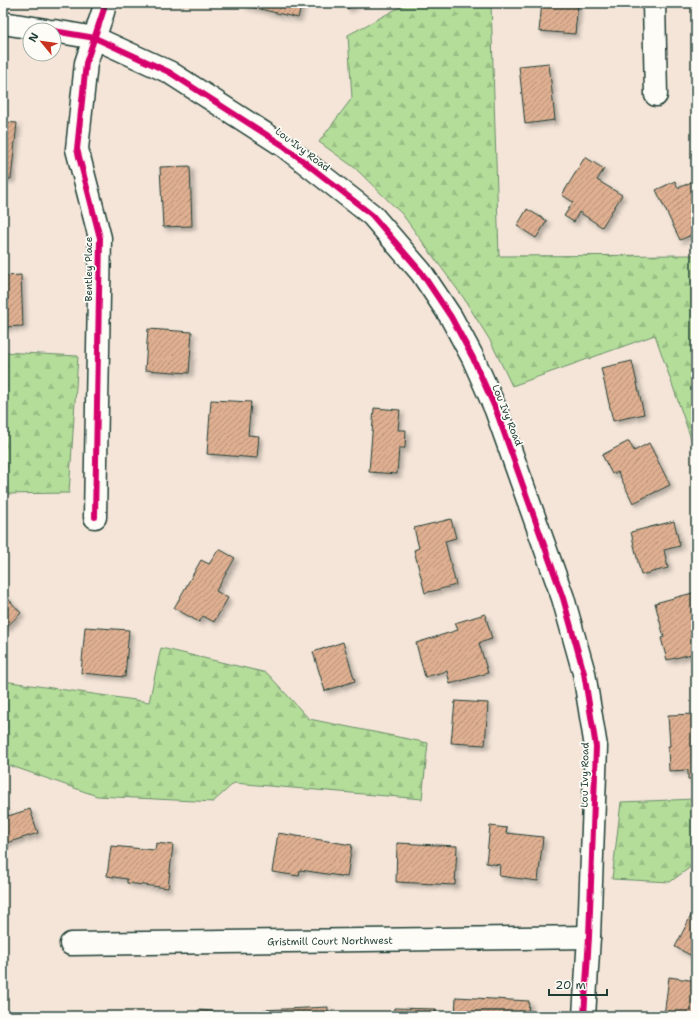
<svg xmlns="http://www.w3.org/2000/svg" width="699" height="1019" viewBox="0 0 699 1019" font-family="'Shantell Sans',sans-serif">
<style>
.forest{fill:url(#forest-firs);stroke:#6a8d67}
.building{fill:url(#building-hatch);stroke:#1f3d34;filter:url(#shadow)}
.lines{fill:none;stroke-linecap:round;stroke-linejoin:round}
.street-casing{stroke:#1f3d34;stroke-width:25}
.secondary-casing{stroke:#1f3d34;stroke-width:25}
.street{stroke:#fdfcf7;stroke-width:22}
.secondary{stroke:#fdfcf7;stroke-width:22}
.cycleway-casing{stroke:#fdfcf7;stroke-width:8}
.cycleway{stroke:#d6006c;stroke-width:6}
.labels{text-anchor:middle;stroke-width:3.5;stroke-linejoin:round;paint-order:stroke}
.street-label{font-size:10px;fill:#1f3d34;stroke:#fdfcf7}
</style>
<defs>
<pattern id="forest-firs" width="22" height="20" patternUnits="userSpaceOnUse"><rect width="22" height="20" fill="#b4dd9a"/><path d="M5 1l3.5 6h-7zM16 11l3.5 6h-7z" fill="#9abf85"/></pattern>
<pattern id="building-hatch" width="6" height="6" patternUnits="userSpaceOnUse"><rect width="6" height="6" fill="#dfaf91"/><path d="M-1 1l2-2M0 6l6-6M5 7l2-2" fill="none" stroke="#b49077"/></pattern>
<filter id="shadow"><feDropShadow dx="3.5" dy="3.5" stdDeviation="2" flood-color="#0004"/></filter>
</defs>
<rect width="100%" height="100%" fill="#f4e5d8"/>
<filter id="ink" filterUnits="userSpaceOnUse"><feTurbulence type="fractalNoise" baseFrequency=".025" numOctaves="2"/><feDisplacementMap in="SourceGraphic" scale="8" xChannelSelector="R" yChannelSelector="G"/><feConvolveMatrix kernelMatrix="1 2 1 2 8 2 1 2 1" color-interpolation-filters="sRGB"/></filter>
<g filter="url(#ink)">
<path class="forest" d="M404,3h87l8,253 197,-1v198l-41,-118 -143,51 -21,-44 -28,-45 -61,-83 -47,-46 -36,-26 33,-44 -4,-63 54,-29z
M3,352l75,4 -9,137 -66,1z
M161,648l106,25 42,46 119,24 -6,56 -188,-16 -21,19 -116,-6 -94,-33v-82l146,21z
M696,799v64l-26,19 -58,-3 9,-77z"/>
<path class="building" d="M244,3h58l-4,15 -55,-13z
M344,3h13l-9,6z
M542,3h36l-3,31 -36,-3z
M549,63l6,57 -30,4 -6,-58z
M3,122l14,1 -6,56 -8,-1z
M585,157l19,12 -7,11 25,15 -20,32 -23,-15 -5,10 -10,-6 9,-14 -11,-7z
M190,166l2,60 -29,1 -3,-60z
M696,180v53l-16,7 -24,-50 19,-9 3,7z
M527,209l20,12 -11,17 -19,-12z
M21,275l2,51 -20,1v-51z
M148,329l44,3 -3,41 -44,-3z
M632,361l12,53 -31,7 -12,-53z
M211,400l40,2 -3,33 11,1 -2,22 -50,-4z
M374,408l26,2 -2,20h8l-1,18h-6l-2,26 -28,-2z
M629,441l5,10 15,-8 21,42 -37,18 -15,-31 -6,2 -10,-19z
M451,519l5,19 -11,3 11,44 -31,8 -11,-43 5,-2 -5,-20z
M674,521l6,25 -16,4 4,18 -27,7 -10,-43z
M219,549l16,9 -19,33 12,7 -14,24 -11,-6 -4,6 -25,-14 27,-48 8,4z
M696,592v61l-29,7 -6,-22 3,-1 -9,-34z
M3,593l18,20 -18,17z
M485,614l7,25 -13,4 9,30 -38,11 -3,-13 -22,6 -9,-34 42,-13 -3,-7z
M85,627l44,3 -4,47 -44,-4z
M343,642l12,39 -30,10 -12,-39z
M455,701l33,2 -3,42 -34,-2z
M696,714v65h-8v-9l-19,1 -1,-25h2l-2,-31z
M5,808l3,8 22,-7 8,24 -35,11v-35z
M490,826l17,2 -1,5 37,4 -5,44 -39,-5 1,-11 -14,-2z
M278,833l74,12 -5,32 -47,-7 -1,6 -27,-4z
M156,843l17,2 -5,43 -41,-5v-4l-20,-3 4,-30 44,4z
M397,843l60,3 -2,39 -59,-3z
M694,910l2,1v47l-21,-11z
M669,977l27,4v35h-32z
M456,997l73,4 -1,15h-73z
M328,1007v9h-65v-6z
M394,1008l42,1v7h-43z
M198,1010l24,2 -1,4h-23z
M156,1012l27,2v2h-27z"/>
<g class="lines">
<g class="street-casing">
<g id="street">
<path d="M654,3l2,92"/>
<path d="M95,517l5,-279 -23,-89 9,-86 17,-51 2,-9"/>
<path id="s1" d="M71,944l518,-7"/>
</g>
</g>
<g class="secondary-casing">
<path id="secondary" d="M3,23l43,7
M54,31l41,7 74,34 115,74 88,69 49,57 30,45 22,41 23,52 67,188 21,75 12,74 -7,190 -5,79"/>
</g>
<use href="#street" class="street"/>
<use href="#secondary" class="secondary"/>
<g class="cycleway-casing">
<path id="cycleway" d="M54,31l41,7 74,34 115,74 88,69 49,57 30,45 22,41 23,52 67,188 21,75 12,74 -7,190 -5,79
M95,517l5,-279 -23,-89 9,-86 17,-51 2,-9"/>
</g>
<use href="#cycleway" class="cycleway"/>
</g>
</g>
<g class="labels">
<g class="street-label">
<text transform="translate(303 149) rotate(37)" y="4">Lou Ivy Road</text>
<text transform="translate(88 269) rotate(-90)" y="4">Bentley Place</text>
<text transform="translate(508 415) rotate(68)" y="4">Lou Ivy Road</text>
<text transform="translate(584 775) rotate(-89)" y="4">Lou Ivy Road</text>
<text dy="4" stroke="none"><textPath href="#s1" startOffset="259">Gristmill Court Northwest</textPath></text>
</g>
</g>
<rect width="699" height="1019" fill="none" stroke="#fdfcf7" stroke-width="16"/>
<rect x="8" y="8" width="683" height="1003" fill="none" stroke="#1f3d34" stroke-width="1.5" filter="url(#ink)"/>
<g transform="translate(42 42) rotate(299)"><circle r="19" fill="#fdfcf7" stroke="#a4b0a9"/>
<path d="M0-3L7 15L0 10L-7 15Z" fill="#c8321e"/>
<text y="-6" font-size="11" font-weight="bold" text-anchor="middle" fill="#1f3d34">N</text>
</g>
<path d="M549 989v6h58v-6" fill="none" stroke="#1f3d34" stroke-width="2"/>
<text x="555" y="989" font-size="12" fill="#1f3d34" stroke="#fdfcf7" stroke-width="3" paint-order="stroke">20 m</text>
</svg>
